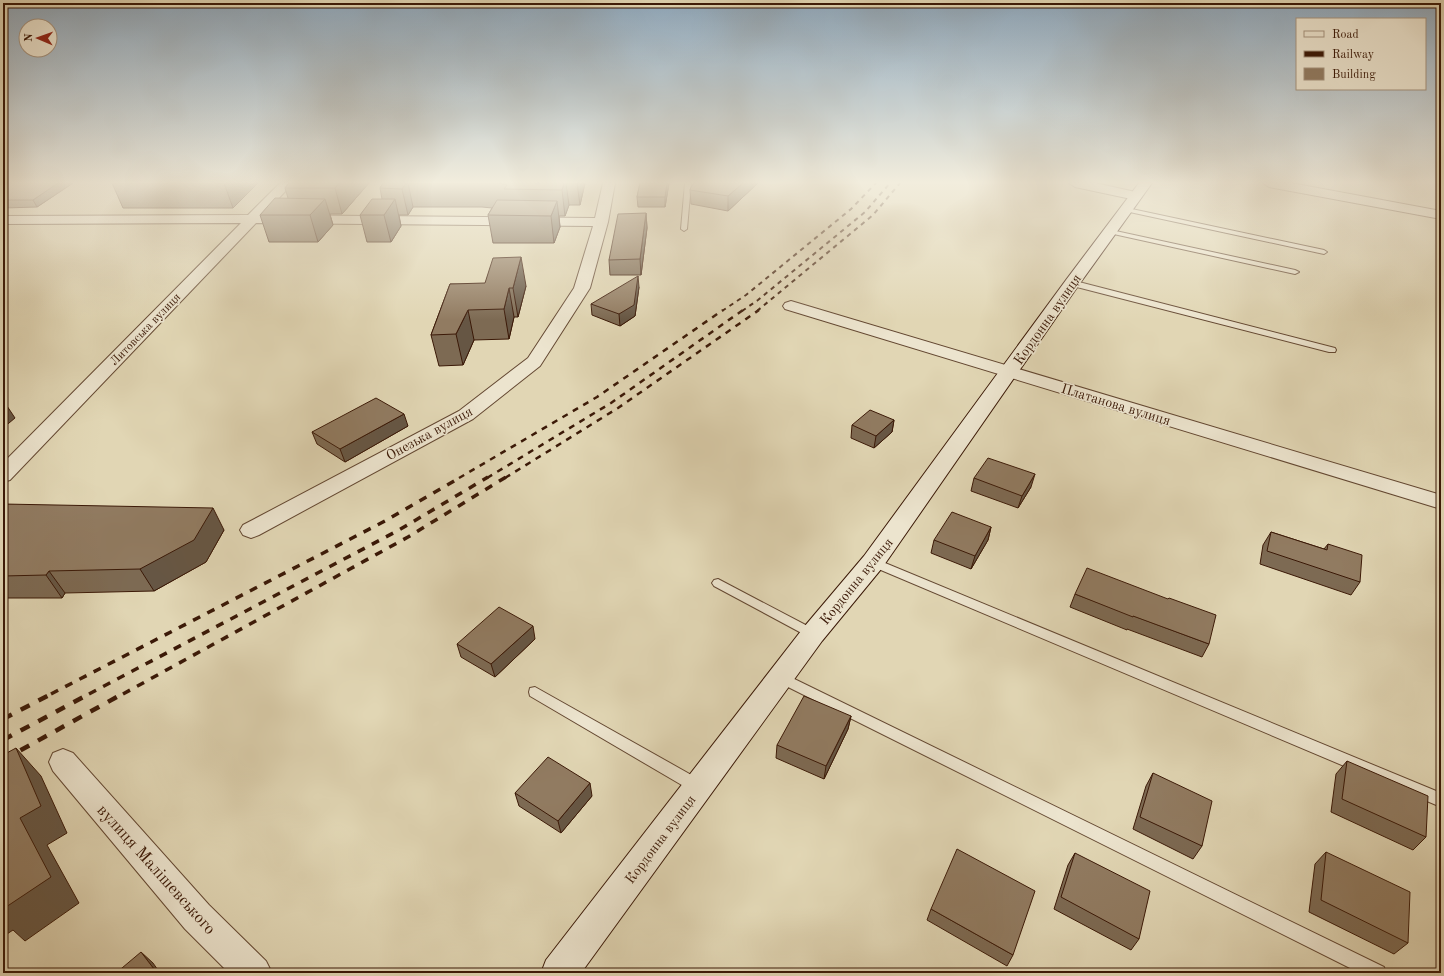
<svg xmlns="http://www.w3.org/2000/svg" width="1444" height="976" viewBox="0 0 1444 976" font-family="'Old Standard TT',serif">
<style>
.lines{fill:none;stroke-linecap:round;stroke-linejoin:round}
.lane-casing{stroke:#644832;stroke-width:2}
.street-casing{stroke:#644832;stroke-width:2}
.secondary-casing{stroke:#3b1907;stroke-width:2}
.lane{fill:#ece4ce;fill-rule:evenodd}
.street{fill:#ece4ce;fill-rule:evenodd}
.secondary{fill:#ece4ce;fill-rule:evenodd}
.rail-far3{stroke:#3b1907;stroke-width:2;stroke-dasharray:4.5 4.5;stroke-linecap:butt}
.rail-far2{stroke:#3b1907;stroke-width:2.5;stroke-dasharray:6 6;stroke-linecap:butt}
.rail-far1{stroke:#3b1907;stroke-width:3.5;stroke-dasharray:8 8;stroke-linecap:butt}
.rail{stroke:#3b1907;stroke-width:4.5;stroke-dasharray:10 10;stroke-linecap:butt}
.wall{fill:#7d6a53;stroke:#3b1907}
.shaded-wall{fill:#665644;stroke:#3b1907}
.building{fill:#917b61;stroke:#3b1907}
.labels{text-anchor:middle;stroke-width:3.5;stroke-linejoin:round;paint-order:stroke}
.far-street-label{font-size:12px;fill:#3b1907;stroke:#ece4ce}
.street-label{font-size:14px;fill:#3b1907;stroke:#ece4ce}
.near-street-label{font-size:17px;fill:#3b1907;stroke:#ece4ce}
</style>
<rect width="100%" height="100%" fill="#e1d6b4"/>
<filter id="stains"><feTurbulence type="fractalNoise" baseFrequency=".005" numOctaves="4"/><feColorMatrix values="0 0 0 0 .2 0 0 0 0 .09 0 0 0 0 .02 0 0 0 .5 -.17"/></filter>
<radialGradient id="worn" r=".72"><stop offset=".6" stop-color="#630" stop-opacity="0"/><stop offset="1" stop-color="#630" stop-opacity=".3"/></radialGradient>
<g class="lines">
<g class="lane-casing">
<path id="lane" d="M685,183h6l-4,46 -3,2 -3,-2z
M1127,208l197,42 3,2 -3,2 -199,-43v-2z
M1111,230l184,40 4,2 -4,2 -186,-41v-2z
M1069,281h6l260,67 1,2 -1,2h-6l-260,-67z
M873,558l568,235v14l-572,-242 -2,-3 2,-3z
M718,579l99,52 2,3 -2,3 -4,2 -4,-2 -95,-51 -2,-3 2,-3z
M780,672l604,295 2,6h-26l-584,-292 -2,-4 2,-4z
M535,687l167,94 2,5 -2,5 -5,1 -5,-1 -162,-95 -1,-4 1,-4z"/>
</g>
<g class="street-casing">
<path id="street" d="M280,183h13l-30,32 332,3 8,-35h12l-7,39 -18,66 -50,78 -67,53 -214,116 -8,3 -8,-3 -3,-5 3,-5 216,-114 69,-53 46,-70 19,-62 -337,-3 -246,257 -7,2v-19l238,-240 -238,1v-8l245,-1z
M1069,183h26l45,10 2,3 -2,3 -4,1 -61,-13z
M1263,183h28l150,28v8l-172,-32z
M791,301l650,194v14l-656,-200 -2,-3 2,-3z
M63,749l10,4 136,152 57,56 6,12h-43l-44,-44 -132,-158 -4,-9 4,-9z"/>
</g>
<g class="secondary-casing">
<path id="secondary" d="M1139,183h13l-74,103 -196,282 -60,73 -241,332h-40l5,-13 258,-333 60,-71 202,-276z"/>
</g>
<use href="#lane" class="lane"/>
<use href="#street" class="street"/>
<use href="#secondary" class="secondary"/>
<path class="rail-far3" d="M722,311l24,-16 105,-86 25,-26
M742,311l16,-11 107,-88 25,-29
M757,311l116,-96 27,-32"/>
<path class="rail-far2" d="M459,478l138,-81 126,-87
M487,478l124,-75 132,-93
M505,478l113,-70 141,-98"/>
<path class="rail-far1" d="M51,694l334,-173 76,-44
M89,694l310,-164 89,-53
M123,694l285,-157 98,-60"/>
<path class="rail" d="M3,719l50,-26
M3,740l88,-47
M3,760l121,-67"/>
</g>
<path class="wall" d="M3,183h70l-36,24 -34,1z
M112,183h146l-25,25h-110z
M289,183h80l-27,31h-12l3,11 -15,17h-49l-9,-27 28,-17 -3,-10z
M383,183h202l-5,22h-11l-4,11h-6l1,11 -6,16h-61l-5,-28 4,-7 -10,-1h-69l-5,8h-9l2,11 -10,16h-24l-7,-27 22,-16 -2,-11z
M640,183h29l-4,24h-27l-1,-10z
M694,183h64l-30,28 -37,-7 -1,-14z
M646,213l1,15 -6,47h-31l-1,-15z
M450,284l76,2 -8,31h-4l-5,22 -35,1 -11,25 -24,1 -8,-31z
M639,287l-4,29 -15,10 -28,-11 -1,-11z
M894,420l-2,12 -18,16 -23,-10 1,-13z
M408,426l-63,36 -28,-18 -5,-12z
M974,478l57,9 -13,21 -47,-17z
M3,504l221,26 -18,32 -52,29 -89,2 -3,5h-59z
M991,527l-3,13 -17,29 -40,-16 3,-13z
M1271,532l53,17 4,-5 32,38 -9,13 -91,-31 3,-19z
M1075,594l134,50 -7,13 -75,-28v1l-57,-23z
M535,639l-40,38 -34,-20 -4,-13z
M851,716l-3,13 -24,50 -48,-21 1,-13z
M1347,761l79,76 -13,13 -82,-38 5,-38z
M1153,773l49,73 -9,13 -60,-30 13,-43z
M515,793l77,3 -31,37 -42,-27z
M1326,852l82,91 -14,11 -85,-42 6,-48z
M1075,853l64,86 -8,11 -77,-41 14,-44z
M931,909l82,46 -6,11 -80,-46z"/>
<path class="shaded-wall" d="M58,183h15l-36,24 -4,-7z
M224,183h34l-25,25z
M339,183h30l-27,31 -7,-26z
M406,183h2l5,24 -5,8 -6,-26z
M564,183h2l3,22 -4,11 -3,-26z
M577,183h8l-5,22z
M667,183h2l-4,24v-10z
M743,183h15l-30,28v-15z
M325,199l8,26 -15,17 -8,-27z
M395,199l6,27 -10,16 -7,-27z
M557,201l3,26 -6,16 -3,-27z
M646,213l1,15 -6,47 -1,-16z
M521,257l5,29 -8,31 -5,-29z
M638,276l1,11 -4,29 -15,10 -1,-12z
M509,288l5,29 -5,22 -5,-30z
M468,310l6,30 -11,25 -7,-31z
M3,400l12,18 -12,10z
M404,414l4,12 -63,36 -5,-13z
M894,420l-2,12 -18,16 2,-12z
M1035,474l-4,13 -13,21 4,-12z
M213,508l11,22 -18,32 -52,29 -14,-22z
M991,527l-3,13 -17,29 4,-13z
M49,571l16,22 -3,5 -16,-23z
M533,626l2,13 -40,38 -4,-13z
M851,716l-3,13 -24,50 2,-13z
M16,748l25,28 26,57 -20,12 32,58 -54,38 -12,-11 -9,6 -1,-1v-26z
M590,783l2,13 -31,37 -3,-12z
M141,952l12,11 7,10h-3z"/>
<path class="building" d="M3,183h55l-25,17h-30z
M289,183h50l-4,5h-50z
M383,183h23l-4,6 -22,-1z
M499,183h65l-2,7 -58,-1 3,-4z
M640,183h27l-2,14h-28z
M694,183h49l-15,13 -38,-6 1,-3z
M275,198l50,1 -15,16h-50z
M372,199h23l-11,16h-24z
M497,200l60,1 -6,15 -63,-1z
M646,213l-6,46 -31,1 9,-46z
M521,257l-8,31h-4l-5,21 -36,1 -12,24 -25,1 19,-51 35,-1 8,-25z
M638,276l-4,29 -15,9 -28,-10z
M376,398l28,16 -64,35 -28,-17z
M870,410l24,10 -18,16 -24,-11z
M988,458l47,16 -13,22 -48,-18z
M3,504l210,4 -19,32 -54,29 -91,2 -3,4 -43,1z
M952,512l39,15 -16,29 -41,-16z
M1271,532l56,18 1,-6 34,11 -2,27 -93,-31z
M1087,568l81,31 1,-1 47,17 -7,29 -76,-28v1l-58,-23z
M499,607l34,19 -42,38 -34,-20z
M804,696l47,20 -25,50 -49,-21z
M16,748l25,58 -21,12 31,59 -48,32v-154z
M548,757l42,26 -32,38 -43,-28z
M1347,761l81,35 -2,41 -84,-38z
M1153,773l59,28 -10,45 -62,-29z
M957,849l78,42 -22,64 -82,-46z
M1326,852l84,40 -2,51 -87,-43z
M1075,853l75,38 -11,48 -78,-42z
M141,952l16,21h-41z"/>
<linearGradient id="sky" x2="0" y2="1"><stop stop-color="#8fa8bc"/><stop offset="0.57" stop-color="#f2eddd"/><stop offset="1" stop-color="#f2eddd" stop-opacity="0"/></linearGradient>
<rect width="1444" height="320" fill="url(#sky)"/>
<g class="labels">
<g class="far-street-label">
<text transform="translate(145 329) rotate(-46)" y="4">Литовська вулиця</text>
</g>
<g class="street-label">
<text transform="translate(1047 319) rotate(-55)" y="5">Кордонна вулиця</text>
<text transform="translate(1116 404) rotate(17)" y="5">Платанова вулиця</text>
<text transform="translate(429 433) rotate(-29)" y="5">Онезька вулиця</text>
<text transform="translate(856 581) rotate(-51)" y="5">Кордонна вулиця</text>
<text transform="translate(660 839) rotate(-53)" y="5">Кордонна вулиця</text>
</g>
<g class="near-street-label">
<text transform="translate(157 869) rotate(48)" y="6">вулиця Малішевського</text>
</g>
</g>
<rect width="1444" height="976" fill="none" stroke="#e1d6b4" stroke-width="16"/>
<rect x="4" y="4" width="1436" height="968" fill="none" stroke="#3b1907" stroke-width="2"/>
<rect x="8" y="8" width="1428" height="960" fill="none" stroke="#3b1907"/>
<rect x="1296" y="18" width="130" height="72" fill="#ece4ce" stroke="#a5937e"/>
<rect x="1304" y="31" width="20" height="6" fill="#ece4ce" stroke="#a5937e"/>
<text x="1332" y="38" font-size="12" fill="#3b1907">Road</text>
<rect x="1304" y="51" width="20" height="6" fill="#3b1907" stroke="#a5937e"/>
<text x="1332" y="58" font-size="12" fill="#3b1907">Railway</text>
<rect x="1304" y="68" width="20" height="12" fill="#917b61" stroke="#a5937e"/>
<text x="1332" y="78" font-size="12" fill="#3b1907">Building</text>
<g transform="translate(38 38) rotate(272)"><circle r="19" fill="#ece4ce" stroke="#a5937e"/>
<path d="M0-3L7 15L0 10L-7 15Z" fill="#8f2418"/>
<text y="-6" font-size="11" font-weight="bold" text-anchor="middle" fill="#3b1907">N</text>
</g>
<rect width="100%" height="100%" filter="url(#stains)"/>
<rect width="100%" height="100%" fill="url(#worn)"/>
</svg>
